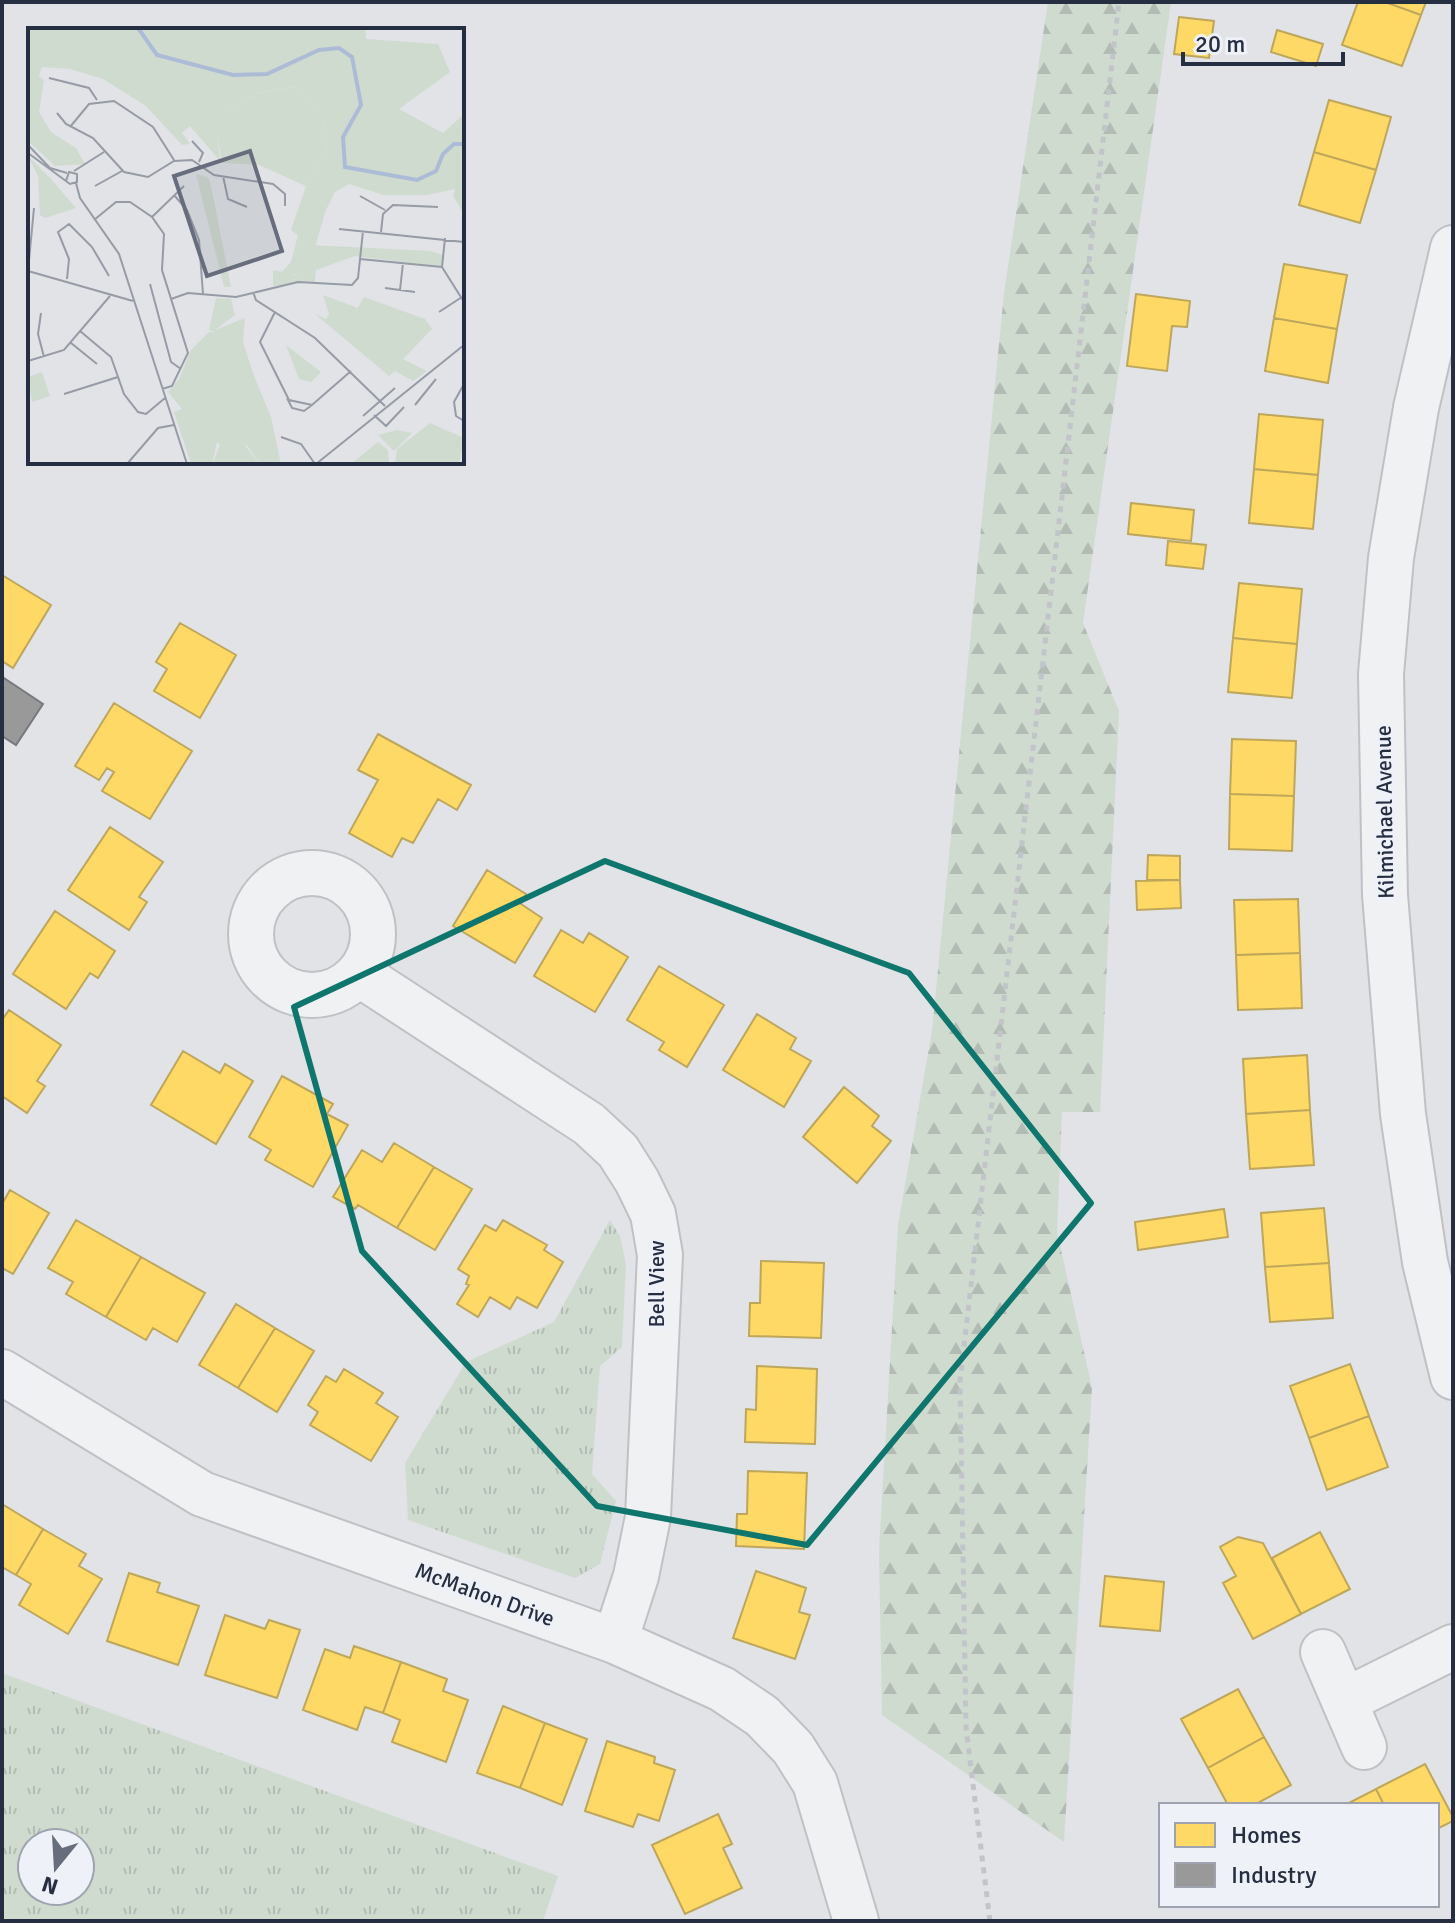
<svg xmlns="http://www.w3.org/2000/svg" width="1455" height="1923" viewBox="0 0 1455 1923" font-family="Signika,sans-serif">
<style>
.grass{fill:url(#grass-tufts);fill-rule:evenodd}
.forest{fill:url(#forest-firs)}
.homes{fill:#ffd966;stroke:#bea65b;stroke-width:2}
.industry{fill:#999;stroke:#76797f;stroke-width:2}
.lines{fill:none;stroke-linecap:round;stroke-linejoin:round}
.minor-casing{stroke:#bfc1c5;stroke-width:48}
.path{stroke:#c2c4c9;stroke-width:5;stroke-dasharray:6 6;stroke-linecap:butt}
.minor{stroke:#f0f1f3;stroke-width:44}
.marked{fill:none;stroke:#0f766e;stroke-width:6;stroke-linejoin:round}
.labels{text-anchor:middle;stroke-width:8;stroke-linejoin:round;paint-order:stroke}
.street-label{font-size:22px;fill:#262e42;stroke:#eef1f7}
.inset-river{fill:none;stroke:#acbcd6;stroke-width:4}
.inset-road{fill:none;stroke:#969ba5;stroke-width:2}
.view{fill:#676d7c;fill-opacity:0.15;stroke:#676d7c;stroke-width:4}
.inset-edge{fill:none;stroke:#262e42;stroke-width:4}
</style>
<defs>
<pattern id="grass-tufts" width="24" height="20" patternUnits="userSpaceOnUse" patternTransform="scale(2)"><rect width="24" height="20" fill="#d0dbd0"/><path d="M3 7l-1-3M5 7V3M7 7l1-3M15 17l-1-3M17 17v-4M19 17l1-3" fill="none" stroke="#b2bcb4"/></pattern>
<pattern id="forest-firs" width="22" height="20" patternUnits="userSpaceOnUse" patternTransform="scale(2)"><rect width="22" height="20" fill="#d0dbd0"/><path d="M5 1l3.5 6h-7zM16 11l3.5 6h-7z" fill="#b2bcb4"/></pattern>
</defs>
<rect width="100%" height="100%" fill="#e1e3e7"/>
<path class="grass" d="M610,1220l10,16 6,29 -4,82 -22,19 -8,108 24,27 -16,63 -25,14 -167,-58 -3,-57 61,-101 88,-40z
M2,1673l556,203 -15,45h-541zM32,1843h48v48h-48z"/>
<path class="forest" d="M1048,2h123l-88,621 36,88 -19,401h-38l-5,120 35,156 -28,454 -182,-127 -3,-165 19,-325 34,-194 72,-738z"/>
<path class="homes" d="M1358,2h27l36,13 -19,51 -60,-21z
M1385,2h41l-5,13z
M1179,17l35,4 -5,37 -35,-4z
M1277,30l46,14 -7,22 -45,-14z
M1329,100l62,17 -15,53 -62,-18z
M1314,152l62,18 -16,53 -61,-18z
M1284,264l63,11 -10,54 -63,-11z
M1136,294l54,7 -3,26 -15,-1 -5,45 -40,-5z
M1274,318l63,11 -9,54 -63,-12z
M1259,414l64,6 -5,55 -64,-6z
M1254,469l64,6 -5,54 -64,-6z
M1131,503l63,7 -3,31 -63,-7z
M1168,541l38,4 -3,24 -37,-4z
M2,575l49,30 -38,63 -11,-7z
M1239,583l63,6 -5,55 -64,-6z
M180,623l56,32 -36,63 -46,-27 13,-22 -11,-7z
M1233,638l64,6 -5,54 -64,-6z
M114,703l78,48 -42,68 -48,-28 12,-19 -7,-4 -8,12 -24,-14z
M378,734l93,51 -14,25 -19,-11 -25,44 -11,-5 -10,19 -43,-24 29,-53 -20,-10z
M1232,739l64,2 -2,55 -64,-2z
M1230,794l64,2 -2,55 -63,-2z
M110,827l53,35 -24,35 8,5 -18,28 -61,-40z
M1148,855l32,1v24h-33z
M487,870l39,24 -5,10 21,14 -27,45 -62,-37z
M1180,880l1,28 -44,2 -1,-29z
M1298,899l2,54 -64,2 -2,-55z
M55,911l60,40 -17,27 -8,-5 -24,36 -53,-35z
M561,930l22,13 6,-10 39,24 -33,55 -61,-36z
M1300,953l2,55 -64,2 -2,-55z
M659,966l65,39 -37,62 -28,-17 5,-8 -37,-22z
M9,1010l52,35 -24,36 8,5 -18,27 -25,-17v-76z
M757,1014l39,24 -6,11 21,12 -27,46 -61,-37z
M183,1051l37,22 5,-9 28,17 -37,63 -65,-39z
M1307,1055l3,55 -64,4 -3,-55z
M282,1076l51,28 -6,10 21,11 -35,62 -48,-27 6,-10 -22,-13z
M844,1087l35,29 -7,10 19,15 -34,42 -54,-46z
M1310,1110l4,55 -64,4 -4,-55z
M394,1143l40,24 -37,61 -39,-23 -3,4 -22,-12 29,-47 20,12z
M434,1167l38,22 -37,61 -38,-22z
M10,1190l39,23 -36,61 -11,-6v-64z
M1324,1208l5,55 -64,4 -4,-54z
M1224,1209l4,28 -90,13 -3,-28z
M76,1220l65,37 -35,60 -40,-23 7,-12 -25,-14z
M503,1220l44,25 -3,5 19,12 -26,46 -20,-11 -7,12 -20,-12 -12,20 -21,-13 12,-19 -3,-1 3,-8 -11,-7 27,-44 11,6z
M141,1257l64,36 -28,49 -24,-14 -7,12 -40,-23z
M761,1261l63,2 -3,75 -72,-2 1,-33h10z
M1329,1263l4,55 -63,4 -5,-55z
M236,1304l39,24 -37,60 -39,-23z
M275,1328l39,23 -37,61 -39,-24z
M1350,1364l19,52 -60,22 -19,-52z
M757,1366l60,3 -2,75 -70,-2 1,-33 10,1z
M344,1369l39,24 -7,10 22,14 -27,44 -61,-36 8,-13 -10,-7 18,-29 10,6z
M1369,1416l19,51 -61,23 -18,-52z
M748,1471l59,2 -3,76 -68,-3 1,-32h10z
M2,1504l41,25 -27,46 -14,-8z
M43,1529l43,25 -7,12 23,13 -34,55 -49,-29 12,-21 -15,-9z
M1320,1532l30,57 -49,25 -29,-56z
M1238,1537l25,6 38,71 -48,25 -30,-56 13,-7 -16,-29z
M756,1571l50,17 -7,24 11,3 -15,44 -62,-21z
M129,1573l31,10 -3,9 42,14 -21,59 -71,-24z
M1105,1576l59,6 -4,49 -60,-5z
M225,1615l40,14 4,-9 31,10 -23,68 -72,-23z
M354,1646l47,16 -18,51 -18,-6 -8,23 -54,-20 22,-61 25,9z
M401,1662l46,17 -4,12 25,9 -22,62 -54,-20 8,-22 -17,-7z
M1238,1689l26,48 -56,31 -27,-49z
M503,1706l42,17 -25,65 -43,-15z
M545,1723l42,16 -25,66 -42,-17z
M1264,1737l27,48 -37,20h-26l-20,-37z
M607,1741l48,16 -1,6 21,7 -16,51 -21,-7 -5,13 -48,-16z
M1425,1764l28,53v4l-16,8v-24h-53l-8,-16z
M1376,1789l8,16h-39z
M718,1814l14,30 -9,4 19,40 -57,26 -33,-69z"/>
<path class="industry" d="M4,678l39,26 -27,41 -14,-9v-54z"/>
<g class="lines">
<g class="minor-casing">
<path id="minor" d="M1453,248l-37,160 -25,150 -10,116 4,221 18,219 22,148 28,115
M251 934a61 61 0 1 1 122 0a61 61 0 1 1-122 0Z
M359,974l230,150 29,27 19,30 16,33 7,41 -12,262 -12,59 -21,65
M2,1372l200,122 413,147 107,48 40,27 31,32 22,35 41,138
M1323,1652l41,95
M1344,1701l109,-54"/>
</g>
<path class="path" d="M990,1921l-24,-193 -6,-347 159,-1379"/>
<use href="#minor" class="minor"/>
</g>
<path class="marked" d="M605,861l304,112 182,230 -284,342 -210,-39 -235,-255 -68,-244z"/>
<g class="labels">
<g class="street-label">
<text transform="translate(1384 812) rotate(-91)" y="8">Kilmichael Avenue</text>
<text transform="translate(656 1284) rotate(-90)" y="8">Bell View</text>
<text transform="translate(485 1594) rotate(20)" y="8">McMahon Drive</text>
</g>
</g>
<g transform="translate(28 28)">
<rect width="436" height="436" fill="#e1e3e7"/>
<path d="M0,39l16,13 -5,32 12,20 25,16 9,16 -30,2 -27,-25zM265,59l11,5 20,30 3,28 -21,36 -47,-21 -37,-2 -7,-40 12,-13 35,-18zM284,217l118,6 13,4 -1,12 -87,-11 -39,14 -1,12 -42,4v-16l24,5zM295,267l35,13 6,-11 61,22 7,10 -29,30 24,12 -14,10 -18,-10 -6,5 -74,-62 11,5 3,-5zM181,304l19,1 15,9 11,34 -14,8 -1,8 7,55 14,17h-48l8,-19 -35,-37 -6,-29 12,-29zM258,317l35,27 -10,10 -12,-3zM14,344l8,24 -18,6 -4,-25zM369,402l15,3 -18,18 -16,-16z" fill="#d0dbd0"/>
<path d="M0,0h337l1,11 72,5 12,28 -51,37 44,24 21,-19v100l-11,-18 2,-7 -28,6h-43l-35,-11 -14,8 -9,18 -19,64h-27l11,-12 7,-27 -7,-5 15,-44 21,-36 -3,-28 -20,-30 -11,-5 -32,5 -34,18 -11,13 4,38 -30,-35 -8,7 8,11 -8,1 -36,-39 -43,-27 -33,-10 -28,-2 -4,11 -10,-11zM0,128l23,23 25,29 -31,10 -5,-3 -2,-39zM168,146l12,3 3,9 20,101h-7zM188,270l15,1 4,16 -20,15 30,-12 -2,24 -34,-12zM221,348h5l17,41 10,47h-21l-31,-44 -1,-12 13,-27zM151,351l6,3v26l35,21 -8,35h-21l-17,-52 8,-3 -14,-17zM402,395l34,15 -5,26h-64l2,-15zM350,414l10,8 1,14h-38z" fill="#d0dbd0"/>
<path class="inset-river" d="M110,0l19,27 76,20 34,-1 52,-24 20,-2 13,9 9,48 -18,32 2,30 72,13 19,-9 7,-17 11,-10h10"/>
<path class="inset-road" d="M21,50l40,10 8,12M29,85l9,11 27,14 31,34 24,5 26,-16 18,-1 22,15 59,9 12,10v12M42,99l19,-23 25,-3 39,26 21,33M164,113l11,12 -4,9M0,117l22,23 17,5M0,125l42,31 7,-2v-8l-8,-2 -3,9M46,143l30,-19M195,148l5,23 19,8M48,155l4,15 39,56 68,210M67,158l27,-15M146,167l13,15 12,30 4,54M332,168l25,14M124,189l32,-31M66,192l22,-18h14l22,15 12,17 -2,36 26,83 -16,33 -10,3M311,201l125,13M353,204l2,-18 10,-9 45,2M417,210l-3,29 22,35M332,231l82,8M0,243l105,30M0,243l6,-63M39,251l2,-20 -11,-27 11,-8 23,23 17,29M122,256l21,78 10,7M357,260l30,4M372,262l3,-27M225,264l3,8 59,38 70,68M143,271l17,-6 48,4 62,-15 54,3 6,-7 5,-47M247,284l-15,30 29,58 23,5 39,-34M411,284l23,-15M13,285l-3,21 6,23M52,303l31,26 13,37 14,18 8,2 19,-16M43,315l26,21M0,333l36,-11 46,-54M436,356l-10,18 2,14 8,5M36,366l54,-17M259,370l5,10 12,3 8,-6M387,377l21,-26M346,387l12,11 18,-19M335,388l32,-28M253,409l20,7 14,20M99,436l31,-36 16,-3M288,436l148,-119"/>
<path class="view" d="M222,123l32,100 -75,25 -33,-100z"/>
<rect width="436" height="436" class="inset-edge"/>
</g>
<rect width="1455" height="1923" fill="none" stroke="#262e42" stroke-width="8"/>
<rect x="1159" y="1803" width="280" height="104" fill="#eef1f7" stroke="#9ea3af" stroke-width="2"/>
<rect x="1175" y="1823" width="40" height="24" fill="#ffd966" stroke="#9ea3af" stroke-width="2"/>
<text x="1231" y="1843" font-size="24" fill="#262e42">Homes</text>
<rect x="1175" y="1863" width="40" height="24" fill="#999999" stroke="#9ea3af" stroke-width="2"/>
<text x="1231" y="1883" font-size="24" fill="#262e42">Industry</text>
<g transform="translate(56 1867) rotate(198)"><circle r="38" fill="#eef1f7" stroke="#9ea3af" stroke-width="2"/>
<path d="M0-6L14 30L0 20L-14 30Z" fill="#676d7c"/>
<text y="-12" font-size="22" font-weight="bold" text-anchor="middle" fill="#262e42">N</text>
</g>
<path d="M1183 52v12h160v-12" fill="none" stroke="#262e42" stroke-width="4"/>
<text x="1195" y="52" font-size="24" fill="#262e42" stroke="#eef1f7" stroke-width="6" paint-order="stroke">20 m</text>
</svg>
